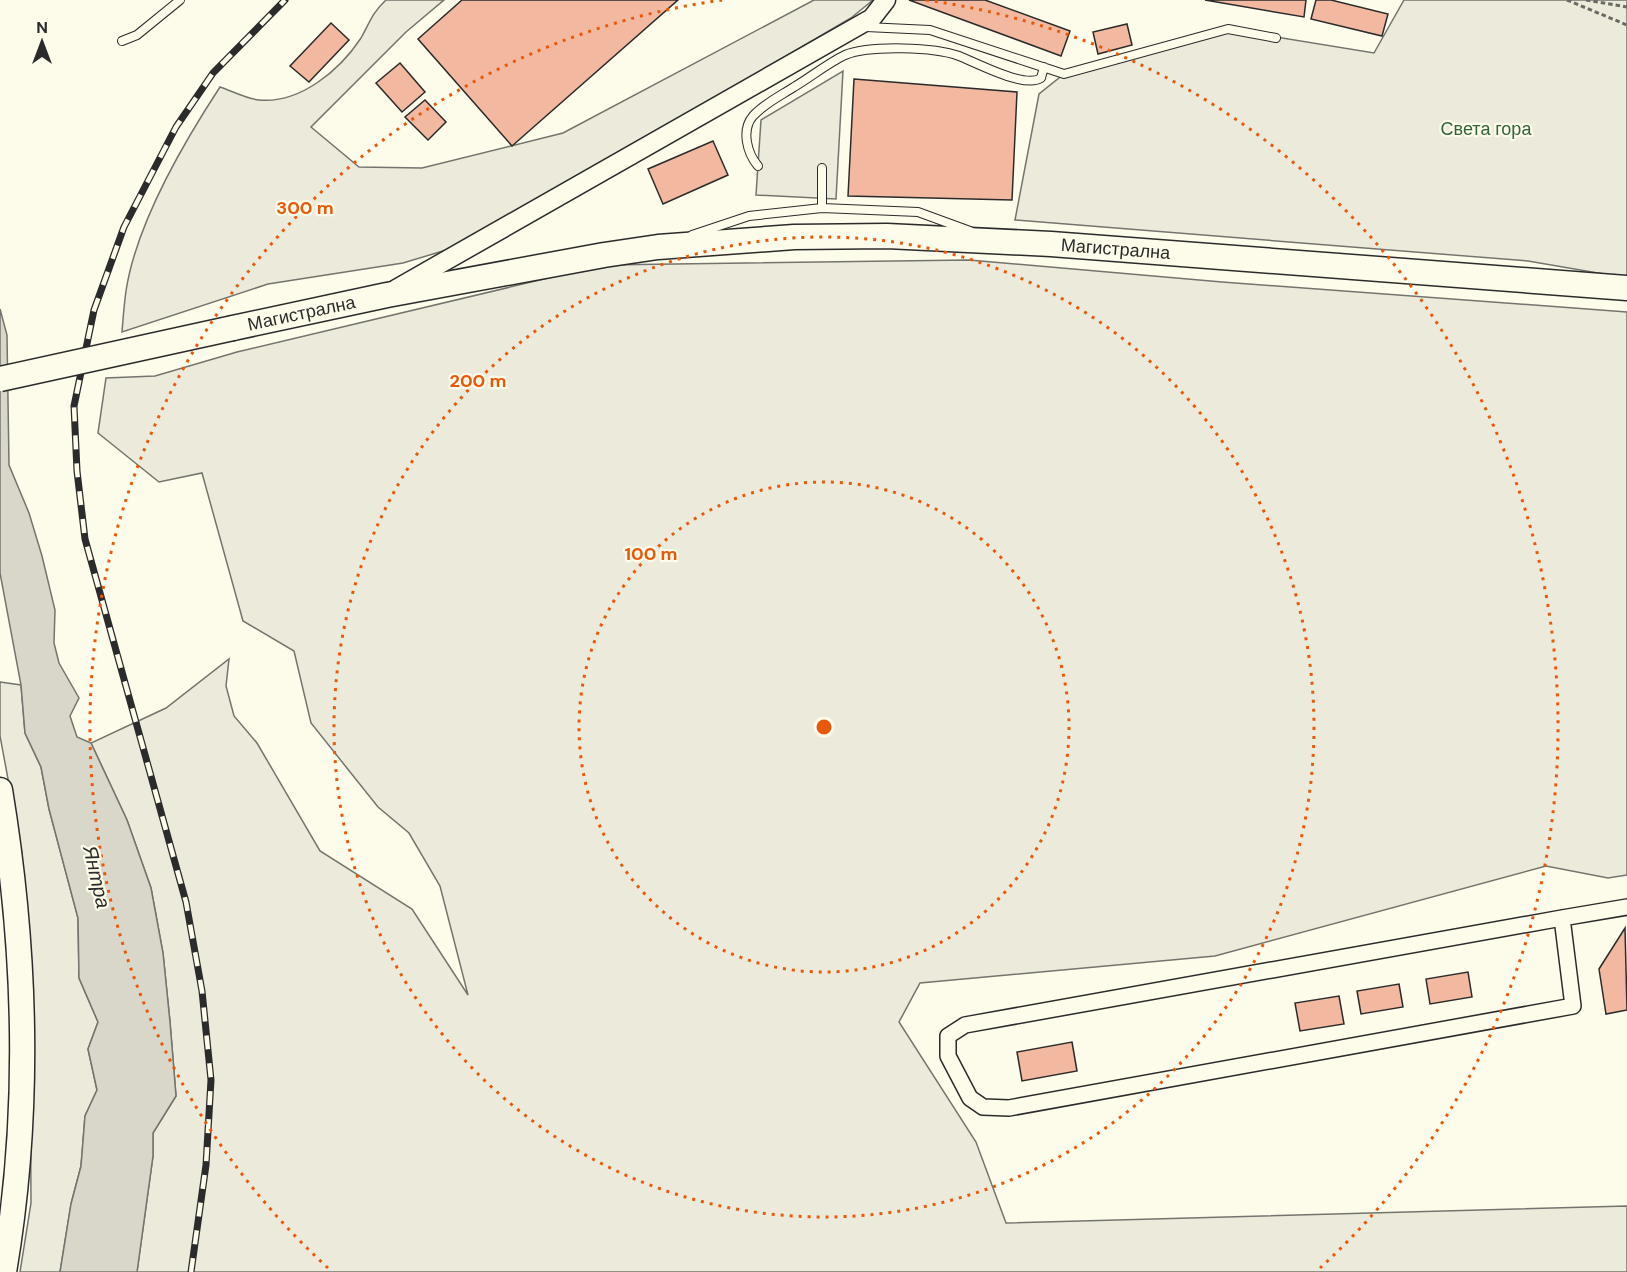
<svg xmlns="http://www.w3.org/2000/svg" width="1627" height="1272" viewBox="0 0 1627 1272" font-family="'DM Sans',sans-serif">
<style>
.green{fill:#ecebdb;stroke:#74746e;stroke-width:1.5}
.parking{fill:#eceadb;stroke:#74746e;stroke-width:1.5}
.water{fill:#d8d7c9;stroke:#74746e;stroke-width:1.5}
.building{fill:#f2b8a0;stroke:#2b2b2b;stroke-width:1.5}
.lines{fill:none;stroke-linecap:round;stroke-linejoin:round}
.service-casing{stroke:#2b2b2b;stroke-width:10}
.minor-casing{stroke:#2b2b2b;stroke-width:18}
.tertiary-casing{stroke:#2b2b2b;stroke-width:21}
.primary-casing{stroke:#2b2b2b;stroke-width:27}
.path{stroke:#6a6964;stroke-width:3;stroke-dasharray:4.5 3;stroke-linecap:butt}
.service{stroke:#fdfbea;stroke-width:8}
.minor{stroke:#fdfbea;stroke-width:15}
.tertiary{stroke:#fdfbea;stroke-width:18}
.primary{stroke:#fdfbea;stroke-width:24}
.rail-casing{stroke:#2b2b2b;stroke-width:7}
.rail{stroke:#fdfbea;stroke-width:4.5;stroke-dasharray:14;stroke-linecap:butt}
.primary-bridge-casing{stroke:#2b2b2b;stroke-width:27;stroke-linecap:butt}
.primary-bridge{stroke:#fdfbea;stroke-width:24}
.ring{fill:none;stroke:#e8590c;stroke-width:3;stroke-dasharray:3 6}
.labels{text-anchor:middle;stroke-width:4.5;stroke-linejoin:round;paint-order:stroke}
.park-label{font-size:18px;fill:#34623c;stroke:#fdfbea}
.street-label{font-size:18px;fill:#2b2b2b;stroke:#fdfbea}
.water-label{font-size:20px;font-style:italic;fill:#2b2b2b;stroke:#fdfbea}
.centre{fill:#e8590c;stroke:#fdfbea;stroke-width:3}
.ring-label{font-size:18px;text-anchor:middle;font-weight:bold;fill:#e8590c;stroke:#fdfbea;stroke-width:4.5;stroke-linejoin:round;paint-order:stroke}
</style>
<rect width="100%" height="100%" fill="#fdfbea"/>
<path class="green" d="M386,0h58l-38,32 -95,95 48,40 63,1 141,-35 251,-133h59l-22,18 -385,226 -63,19 -135,21 -146,48c1,-13 2,-27 4,-41 10,-66 58,-149 94,-204 12,4 27,12 39,13 41,4 81,-30 102,-62 9,-16 11,-25 25,-38z
M1404,0h223v278l-99,-17 -513,-41 24,-126 25,-20 164,-45 146,24z
M969,260l253,22 405,30v563l-19,3 -62,-12 -331,90 -295,27 -21,39 77,120 30,81 621,-17v66h-1490l16,-116v-23l23,-37 -6,-74 -7,-69 -12,-65 -24,-68 -36,-77 75,-35 63,-49 -3,27 8,30 23,27 63,108 92,58 56,86 -28,-109 -31,-53 -31,-26 -67,-84 -17,-72 -51,-30 -41,-148 -43,9 -61,-49 8,-55 49,-2 82,-24 366,-87z
M0,682l21,3 4,48 16,34 8,42 29,109 1,60 19,44 -10,27 9,41 -12,26 -4,50 -10,38 -11,68h-40l11,-69 -1,-195 -8,-154 -22,-118z"/>
<path class="parking" d="M843,71l-7,128 -80,-4 5,-75z"/>
<path class="water" d="M0,309l7,26 2,130 20,48 13,43 13,54 -1,33 5,20 20,35 -9,18 7,21 14,6 36,77 24,68 12,65 7,69 6,74 -23,37v23l-16,116h-77l11,-68 10,-38 4,-50 12,-26 -9,-41 10,-27 -19,-44 -1,-60 -29,-109 -8,-42 -16,-34 -4,-48 -21,-112z"/>
<path class="building" d="M462,0h216l-166,146 -94,-107z
M909,0h76l85,31 -9,25z
M1205,0h101l-2,17z
M1316,0h15l57,14 -6,22 -71,-17z
M331,23l18,17 -40,42 -19,-16z
M1127,24l5,21 -34,9 -5,-22z
M400,63l25,29 -23,20 -26,-29z
M854,79l163,13 -5,108 -164,-4z
M425,100l21,22 -18,18 -23,-23z
M713,141l15,34 -65,29 -15,-35z
M1625,928l2,82 -21,4 -7,-45z
M1468,972l4,25 -42,7 -4,-25z
M1399,984l4,23 -42,7 -4,-23z
M1339,996l5,28 -44,7 -5,-28z
M1072,1042l5,29 -55,10 -5,-29z"/>
<g class="lines">
<g class="service-casing">
<path id="service" d="M866,27l64,3 134,44 164,-45 48,9
M122,41l15,-6 43,-35
M758,166c-11,-13 -17,-36 -5,-50 12,-13 27,-20 41,-29 17,-10 34,-24 51,-32 25,-10 90,-8 114,1 18,7 66,33 82,22l3,-11
M822,208v-40
M692,235l57,-19 73,-8 96,4 52,19"/>
</g>
<g class="minor-casing">
<path id="minor" d="M1562,918l11,88 -564,102 -26,-1 -13,-9 -22,-42v-20l17,-11 597,-107 65,-11"/>
</g>
<g class="tertiary-casing">
<path id="tertiary" d="M396,289l476,-271 14,-18"/>
</g>
<g class="primary-casing">
<g id="primary">
<path id="s1" d="M233,328l154,-33 217,-40 54,-8 136,-10 93,-1 164,8 576,44"/>
<path d="M0,790c26,158 31,323 4,482"/>
</g>
</g>
<path class="path" d="M1567,0l60,25
M1586,0l41,7"/>
<use href="#service" class="service"/>
<use href="#minor" class="minor"/>
<use href="#tertiary" class="tertiary"/>
<use href="#primary" class="primary"/>
<g class="rail-casing">
<path id="rail" d="M191,1272l15,-107 5,-85 -9,-89 -16,-89 -101,-363 -8,-68 -3,-65 20,-96 30,-83 52,-100 37,-54 72,-73"/>
</g>
<use href="#rail" class="rail"/>
<g class="primary-bridge-casing">
<path id="primary-bridge" d="M0,379l233,-51"/>
</g>
<use href="#primary-bridge" class="primary-bridge"/>
</g>
<g class="ring">
<circle cx="824" cy="727" r="245"/>
<circle cx="824" cy="727" r="490"/>
<path d="M328 1268A734 734 0 0 1 722 0M926 0A734 734 0 0 1 1320 1268"/>
</g>
<g class="labels">
<g class="park-label">
<text x="1486" y="135">Света гора</text>
</g>
<g class="street-label">
<text dy="6" stroke="none"><textPath href="#s1" startOffset="891">Магистрална</textPath></text>
<text dy="6" stroke="none"><textPath href="#s1" startOffset="70">Магистрална</textPath></text>
</g>
<g class="water-label">
<text transform="translate(97 877) rotate(77)" y="7">Янтра</text>
</g>
</g>
<circle cx="824" cy="727" r="9" class="centre"/>
<g class="ring-label">
<text x="305" y="214">300 m</text>
<text x="478" y="387">200 m</text>
<text x="651" y="560">100 m</text>
</g>
<g transform="translate(42 42)" stroke="#fdfbea" stroke-width="4.5" paint-order="stroke">
<path d="M0-4.5L10 22L0 15L-10 22Z" fill="#2b2b2b"/>
<text y="-9" font-size="16" font-weight="bold" text-anchor="middle" fill="#2b2b2b">N</text>
</g>
</svg>
